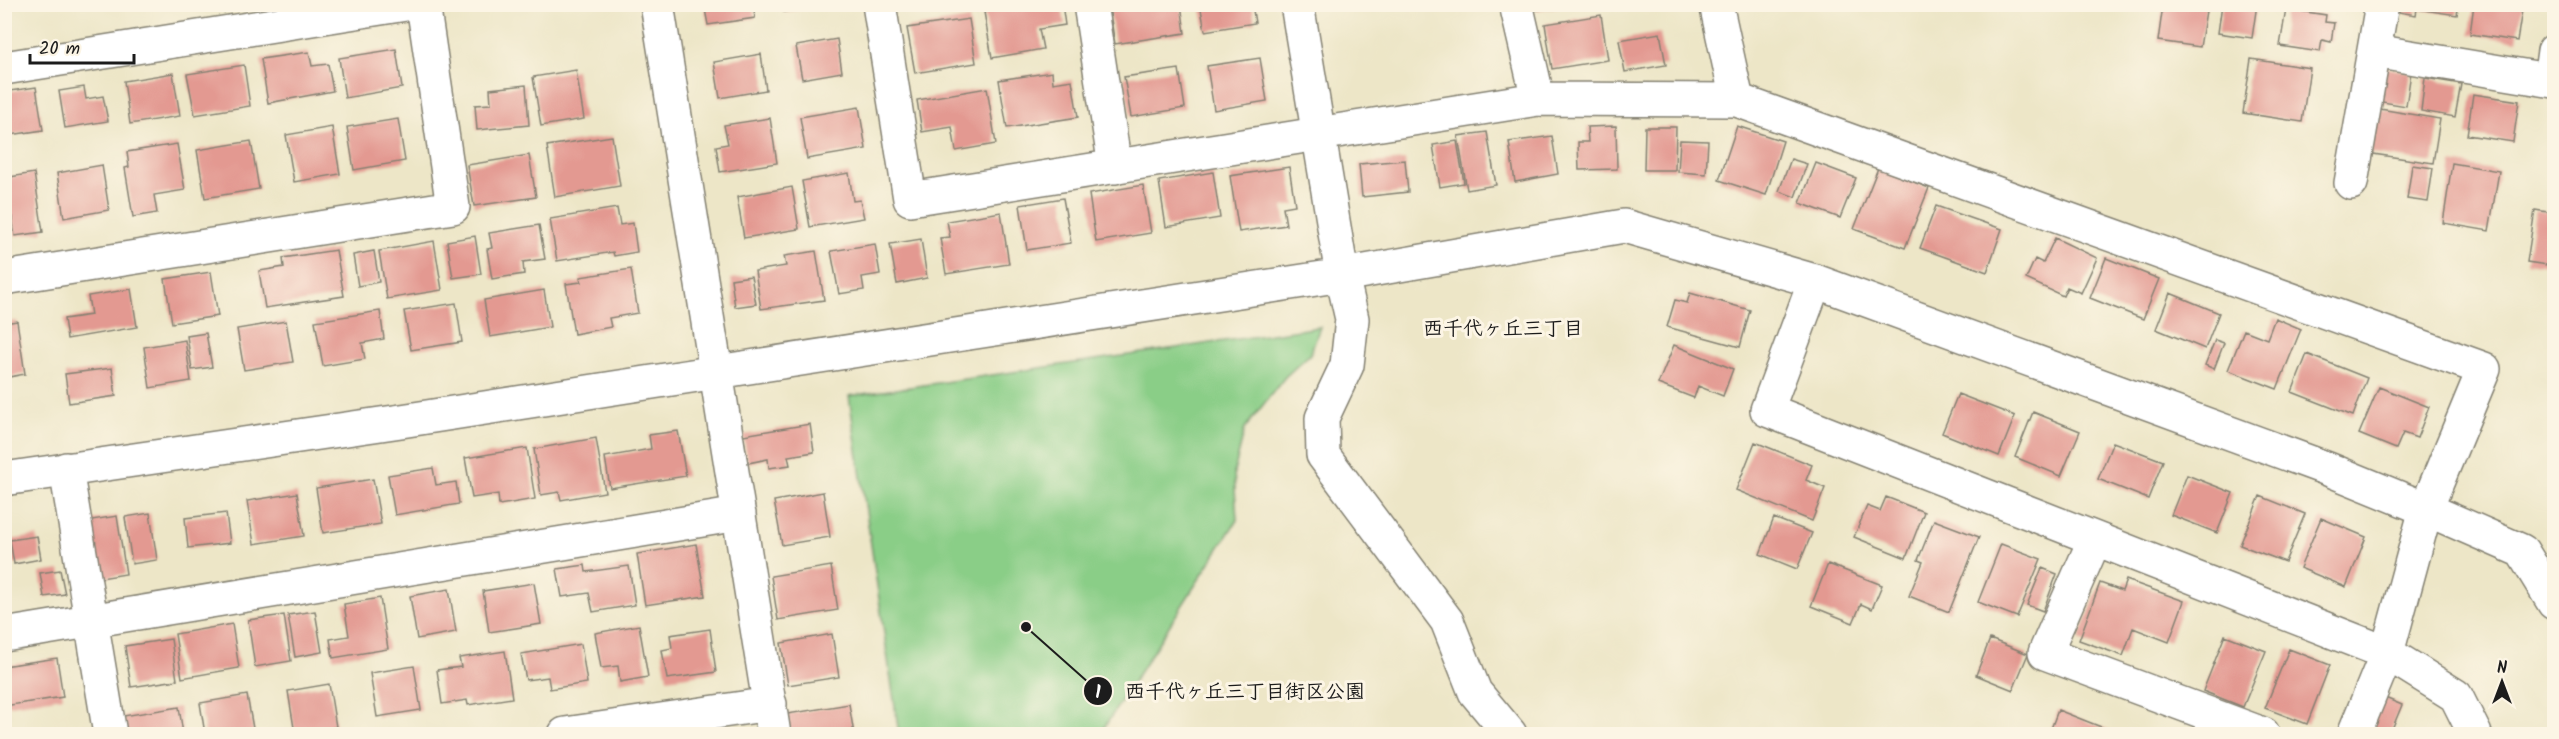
<svg xmlns="http://www.w3.org/2000/svg" width="2559" height="739" viewBox="0 0 2559 739" font-family="Kalam,'Klee One',sans-serif">
<style>
.green{fill:#8ace87;stroke:#537552;stroke-width:1.5}
.building{fill:#e39991}
.lines{fill:none;stroke-linecap:round;stroke-linejoin:round}
.minor-casing{stroke:#848172;stroke-width:36}
.tertiary-casing{stroke:#848172;stroke-width:36}
.minor{stroke:#fff;stroke-width:33}
.tertiary{stroke:#fff;stroke-width:33}
.labels{text-anchor:middle;stroke-width:6;stroke-linejoin:round;paint-order:stroke}
.neighbourhood-label{font-size:20px;font-weight:bold;fill:#1c1c1c;stroke:#fcf5e5}
.leader{fill:none;stroke:#1c1c1c;stroke-width:2}
.callout-dot{fill:#1c1c1c;stroke:#fcf5e5;stroke-width:2}
.mark-label{font-size:18px;text-anchor:middle;font-weight:bold;fill:#fff}
.callout-label{font-size:20px;text-anchor:middle;font-weight:bold;fill:#1c1c1c;stroke:#fcf5e5;stroke-width:6;stroke-linejoin:round;paint-order:stroke}
</style>
<rect width="100%" height="100%" fill="#fcf5e5"/>
<filter id="ink" filterUnits="userSpaceOnUse"><feTurbulence type="fractalNoise" baseFrequency=".0167" numOctaves="2"/><feDisplacementMap in="SourceGraphic" scale="12" xChannelSelector="R" yChannelSelector="G"/><feConvolveMatrix kernelMatrix="1 2 1 2 8 2 1 2 1" color-interpolation-filters="sRGB"/></filter>
<filter id="wash" filterUnits="userSpaceOnUse"><feTurbulence type="fractalNoise" baseFrequency=".008" numOctaves="4" result="noise"/><feDisplacementMap in="SourceGraphic" scale="24" xChannelSelector="R" yChannelSelector="G"/><feGaussianBlur stdDeviation="1.35" result="paint"/><feColorMatrix in="noise" values="0 0 0 0 0 0 0 0 0 0 0 0 0 0 0 0 0 1.4 0 .05"/><feComposite in="paint" operator="in"/></filter>
<g filter="url(#wash)">
<rect width="100%" height="100%" fill="#ede6c7"/>
<path class="green" d="M1320,327l-10,27 -25,23 -40,51 -11,44 3,48 -137,214h-201l-50,-338z"/>
<g id="blocks">
<path class="building" d="M704,4h49l2,14 -47,7z
M783,4h41v2l-40,6z
M1030,4h32l3,21 -26,4 4,20 -51,9 -8,-46z
M1122,4h59l4,29 -70,11 -6,-37z
M1200,4h52l3,19 -50,8z
M1536,4h27v2l-26,4z
M2222,4h35l-5,34 -34,-5z
M2393,4h66l-2,11 -40,-6 -1,6 -24,-4z
M2474,4h49l-6,37 -47,-7z
M2163,5h44l-7,42 -42,-6z
M2286,9l40,6 -1,7 9,1 -3,19 -9,-2 -2,12 -40,-6z
M1601,15l7,45 -56,9 -7,-45z
M969,19l7,44 -61,10 -8,-45z
M1660,33l6,32 -41,7 -6,-32z
M837,39l5,33 -40,7 -6,-33z
M396,49l6,39 -57,10 -6,-40z
M309,52l3,14 16,-2 5,27 -65,12 -7,-44z
M761,54l5,36 -46,8 -6,-36z
M1260,58l7,43 -53,9 -7,-44z
M2251,59l59,9 -8,54 -59,-9z
M244,65l6,41 -55,9 -8,-41z
M2381,67l30,5 -5,34 -30,-5z
M1179,69l6,39 -54,9 -7,-40z
M576,70l8,49 -43,7 -8,-49z
M1052,72l1,11 19,-3 6,37 -71,11 -8,-48z
M173,73l7,43 -50,8 -6,-43z
M2425,78l36,6 -6,33 -34,-6z
M526,85l3,40 -52,5 -2,-25 16,-1 -1,-15z
M36,87l7,43 -39,6v-44z
M84,87l2,12 17,-3 5,25 -43,7 -6,-37z
M987,88l9,56 -40,7 -4,-24 -30,5 -5,-32z
M2473,94l46,7 -6,41 -46,-7z
M859,107l7,42 -59,10 -7,-42z
M2374,108l66,11 -7,44 -66,-10z
M770,118l7,45 -57,9 -4,-26 12,-2 -4,-19z
M398,119l7,42 -51,9 -7,-43z
M1616,126l1,43 -38,1 -1,-28h10l-1,-15z
M1737,126l46,15 -17,54 -47,-15z
M332,127l8,47 -46,8 -8,-47z
M1645,127h31l-1,43h-31z
M1487,132l9,53 -29,5 -9,-54z
M612,136l8,50 -65,11 -8,-51z
M1552,136l6,38 -43,8 -6,-40z
M1680,140l28,1 -2,33 -28,-2z
M251,141l8,48 -54,9 -8,-48z
M1457,141l7,42 -24,4 -7,-42z
M177,144l8,46 -31,5 3,18 -24,4 -8,-49 4,-1 -2,-15z
M529,155l7,42 -62,9 -7,-41z
M1791,159l16,5 -12,33 -16,-6z
M1405,160l3,32 -46,5 -3,-33z
M1816,163l40,15 -16,40 -40,-15z
M2452,163l47,8 -10,60 -46,-8z
M102,165l7,45 -45,8 -7,-45z
M2412,165l21,3 -5,34 -21,-3z
M1289,167l6,38 -12,2 3,18 -47,7 -9,-56z
M1878,168l51,20 -24,60 -51,-19z
M1213,172l7,46 -54,9 -7,-46z
M34,173l9,59 -28,4 -3,-19 -8,2v-41z
M849,173l4,28 7,-1 4,18 -54,9 -8,-46z
M1143,185l8,48 -55,9 -7,-48z
M792,187l7,42 -55,9 -7,-41z
M1063,198l8,45 -44,7 -7,-45z
M1936,206l66,23 -15,43 -67,-24z
M617,208l3,17 13,-2 4,29 -23,4 -1,-4 -56,9 -7,-42z
M2535,210l19,3v53l-27,-4z
M1001,212l8,52 -63,10 -6,-36 10,-1 -3,-16z
M539,225l6,34 -22,3 1,12 -32,5 -5,-30 5,-1 -3,-15z
M475,236l6,38 -28,4 -6,-37z
M2055,238l42,20 -16,35 -14,-6 -4,9 -37,-17 9,-20 8,4z
M921,239l6,39 -30,6 -7,-40z
M434,241l8,49 -55,9 -8,-48z
M875,244l5,30 -18,3 2,13 -25,4 -8,-43z
M336,250l8,46 -79,12 -6,-37 25,-4 -1,-9z
M374,251l5,31 -21,4 -5,-31z
M816,251l8,49 -63,9 -6,-38 31,-5 -2,-10z
M2106,258l53,21 -16,40 -53,-21z
M631,269l7,44 -29,5 2,9 -37,7 -8,-50 15,-2 -1,-5z
M211,272l7,44 -46,7 -7,-44z
M751,276l5,28 -21,3 -4,-28z
M131,289l6,38 -70,12 -3,-20 27,-4 -3,-19z
M544,290l6,37 -60,10 -6,-37z
M1690,293l60,17 -10,37 -73,-20 8,-27 12,3z
M2170,293l49,20 -14,36 -49,-20z
M456,303l6,39 -51,8 -7,-39z
M380,311l4,28 -22,4 3,16 -42,7 -8,-45z
M2275,318l26,11 -24,60 -49,-19 16,-40 23,9z
M17,321l8,53 -21,4v-55z
M286,321l7,41 -49,8 -7,-41z
M206,333l6,34 -20,3 -5,-34z
M185,340l6,41 -41,7 -6,-41z
M2215,340l9,3 -10,26 -9,-4z
M1674,345l59,24 -10,27 -25,-10 -4,12 -36,-14z
M2307,354l60,24 -14,38 -61,-24z
M112,368l4,28 -47,7 -4,-29z
M2379,387l50,20 -12,31 -14,-5 -7,16 -37,-15z
M1958,394l57,22 -16,40 -57,-23z
M2033,412l47,19 -19,45 -46,-19z
M810,424l4,28 -26,4 2,9 -21,3 -1,-9 -20,4 -5,-28z
M678,431l8,45 -76,12 -5,-31 46,-8 -2,-14z
M596,438l9,54 -44,8 -2,-8 -18,3 -7,-46z
M1755,442l57,23 -6,15 19,8 -13,33 -76,-31z
M2113,442l50,19 -15,38 -50,-20z
M527,448l8,51 -36,6 -1,-11 -26,4 -7,-40z
M433,468l3,17 20,-3 3,22 -64,11 -7,-40z
M2187,475l46,18 -16,40 -46,-18z
M373,479l8,45 -58,9 -7,-45z
M823,492l7,45 -48,8 -8,-44z
M297,493l7,43 -50,8 -7,-43z
M2260,496l45,18 -20,48 -45,-17z
M1886,497l38,15 -18,46 -52,-21 13,-31 13,5z
M150,513l7,47 -25,4 -7,-47z
M226,513l4,30 -42,5 -3,-30z
M117,516l9,58 -31,5 -10,-58z
M1774,518l38,15 -15,36 -37,-15z
M2321,518l45,19 -20,50 -46,-19z
M1934,520l45,17 -30,75 -40,-16 14,-34 -5,-2z
M37,536l4,23 -27,5 -4,-24z
M696,544l9,52 -60,9 -8,-51z
M2001,544l40,15 -24,58 -39,-15z
M1828,564l54,21 -10,24 -11,-5 -8,19 -42,-17z
M585,565l1,7 43,-6 6,39 -42,7 -4,-19 -27,4 -5,-28z
M831,566l7,44 -60,10 -7,-44z
M2042,568l15,6 -14,37 -16,-6z
M60,570l5,24 -21,3 -4,-24z
M2126,580l58,21 -15,41 -36,-14 -10,28 -44,-16 21,-57 22,8z
M534,583l7,41 -52,8 -6,-41z
M449,589l7,43 -39,7 -7,-43z
M380,598l8,51 -55,9 -3,-19 19,-3 -5,-32z
M315,611l7,41 -27,5 -7,-42z
M284,615l7,46 -36,6 -7,-47z
M232,624l7,44 -57,10 -7,-44z
M639,625l9,52 -28,5 -2,-16 -17,2 -6,-35z
M710,629l6,43 -49,7 -5,-29 10,-2 -2,-13z
M832,634l7,43 -51,8 -7,-42z
M2225,635l41,16 -23,56 -40,-16z
M171,639l6,41 -46,7 -6,-41z
M1990,639l38,15 -15,36 -37,-15z
M581,644l6,39 -37,6 -2,-12 -22,3 -5,-26z
M2289,649l41,16 -23,59 -42,-16z
M505,651l7,47 -44,7 -1,-5 -25,4 -5,-34 24,-3 -2,-9z
M57,658l6,39 -59,9v-40z
M414,666l7,44 -44,7 -7,-44z
M329,684l7,43 -41,7 -7,-43z
M247,695l7,39h-49l-5,-31z
M2378,695l24,10 -12,29h-13l-13,-5z
M849,704l5,30h-64l-3,-20z
M179,707l4,27h-57l-3,-18z
M2058,710l61,24h-70z"/>
</g>
</g>
<g filter="url(#ink)">
<use href="#blocks" fill-opacity="0" stroke="#848172" stroke-width="1.5"/>
<g class="lines">
<g class="minor-casing">
<path id="minor" d="M879,4l31,195 628,-100 199,1 747,269 -58,140 -39,144 -33,81
M1090,4l25,163
M1516,4l22,95
M1716,4l21,96
M2374,51l180,30
M4,68l402,-64
M2550,80l4,-29
M2351,183l31,-179
M1342,275l10,44 -5,46 -25,53 1,37 124,166 28,71 35,42
M4,278l449,-71 -30,-203
M1815,281l-48,129 620,243 69,43 19,38
M716,372l58,362
M66,469l44,265
M2095,539l-50,114 218,81
M4,635l735,-121
M565,734l205,-30"/>
</g>
<g class="tertiary-casing">
<path id="tertiary" d="M657,4l59,368
M1297,4l45,271
M4,479l397,-58 941,-146 282,-49 191,55 513,188 98,40 96,42 32,52"/>
</g>
<use href="#minor" class="minor"/>
<use href="#tertiary" class="tertiary"/>
</g>
</g>
<g class="labels">
<g class="neighbourhood-label">
<text x="1503" y="335">西千代ヶ丘三丁目</text>
</g>
</g>
<path class="leader" d="M1026 627L1098 691"/>
<g class="callout-dot">
<circle cx="1026" cy="627" r="6"/>
<circle cx="1098" cy="691" r="15"/>
</g>
<g class="mark-label">
<text x="1098" y="698">1</text>
</g>
<g class="callout-label">
<text x="1245" y="698">西千代ヶ丘三丁目街区公園</text>
</g>
<rect width="2559" height="739" fill="none" stroke="#fcf5e5" stroke-width="24"/>
<g transform="translate(2502 682)" stroke="#fcf5e5" stroke-width="4.5" paint-order="stroke">
<path d="M0-4.5L10 22L0 15L-10 22Z" fill="#1c1c1c"/>
<text y="-9" font-size="16" font-weight="bold" text-anchor="middle" fill="#1c1c1c">N</text>
</g>
<path d="M30 54v9h104v-9" fill="none" stroke="#1c1c1c" stroke-width="3"/>
<text x="39" y="54" font-size="18" fill="#1c1c1c" stroke="#fcf5e5" stroke-width="4.5" paint-order="stroke">20 m</text>
</svg>
